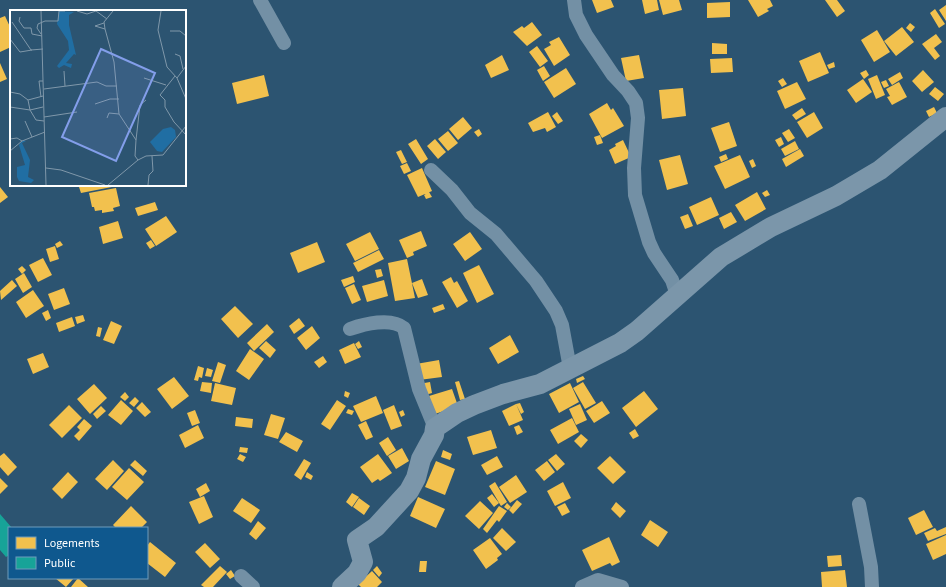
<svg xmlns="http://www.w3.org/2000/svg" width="946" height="587" viewBox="0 0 946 587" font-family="'Source Sans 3',sans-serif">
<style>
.homes{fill:#f2c14e}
.public{fill:#17a398}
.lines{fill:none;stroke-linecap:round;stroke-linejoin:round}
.street{stroke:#7390a5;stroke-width:14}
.secondary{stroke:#7b96aa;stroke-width:20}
.inset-road{fill:none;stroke:#8098aa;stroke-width:1}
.view{fill:#839eea;fill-opacity:0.15;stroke:#839eea;stroke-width:2}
.inset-edge{fill:none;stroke:#fff;stroke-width:2}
</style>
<rect width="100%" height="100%" fill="#2c5471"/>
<path class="homes" d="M592,0h19l3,7 -17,6z
M642,0h15l2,10 -14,4z
M659,0h20l3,10 -19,5z
M748,0h22l3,6 -6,3 2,2 -11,6z
M825,0h12l8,11 -8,6z
M730,2v15l-23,1v-15z
M946,5v16l-7,-11z
M935,9l10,15 -6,4 -9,-15z
M5,16l6,13v18l-11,5v-34z
M532,22l10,13 -15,11 -14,-14 9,-6 2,2z
M910,23l5,4 -4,5 -5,-4z
M902,27l12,15 -18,14 -12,-15z
M877,30l13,22 -16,10 -13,-22z
M936,34l6,8 -8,6 6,8 -5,4 -13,-16z
M559,37l11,18 -16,11 -10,-17 7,-4 -2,-3z
M712,43l15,1v10h-15z
M537,46l11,15 -8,6 -11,-15z
M820,52l9,21 -21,9 -9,-21z
M502,55l7,15 -18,8 -6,-13z
M639,55l5,23 -18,3 -5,-23z
M732,58l1,14 -22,1 -1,-14z
M834,62l1,5 -6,2 -2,-4z
M0,63l7,16 -7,3z
M544,66l6,10 -7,5 -6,-11z
M566,68l10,16 -22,14 -10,-16z
M866,70l3,5 -5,4 -4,-6z
M923,70l11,12 -12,10 -10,-11z
M900,72l3,6 -11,7 -4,-6z
M264,75l5,21 -32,8 -5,-21z
M877,75l8,20 -9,4 -8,-20z
M783,78l4,6 -5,3 -4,-6z
M863,79l9,13 -16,11 -9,-13z
M886,80l3,6 -5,2 -3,-6z
M797,82l9,17 -21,10 -8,-18z
M899,82l8,15 -15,8 -5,-8 3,-1 -4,-7z
M935,87l9,7 -6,7 -9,-7z
M683,88l3,28 -24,3 -3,-29z
M607,103l4,7 2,-2 11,18 -22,12 -13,-24z
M934,107l3,6 -8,4 -3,-6z
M802,108l4,6 -10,6 -4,-5z
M548,112l8,15 -9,5 -2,-4 -12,4 -5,-9z
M557,112l6,9 -5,3 -6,-8z
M814,112l9,16 -16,10 -10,-16z
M463,117l9,11 -14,12 -9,-11z
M729,122l8,24 -17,6 -9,-24z
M479,129l3,5 -4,3 -4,-5z
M789,129l6,9 -7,4 -6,-9z
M448,131l10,12 -10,8 -10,-12z
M600,135l3,8 -6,2 -3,-8z
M781,137l3,7 -5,3 -4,-7z
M416,139l12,20 -7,5 -13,-20z
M435,139l11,13 -8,7 -11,-13z
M623,140l8,17 -16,7 -6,-14 7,-4 -1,-2z
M795,141l4,8 -14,7 -4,-7z
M800,149l4,7 -18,11 -4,-8z
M401,150l6,12 -5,2 -6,-12z
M726,154l2,5 -7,3 -2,-5z
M680,155l8,29 -21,6 -8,-30z
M740,155l10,22 -25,12 -11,-23z
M753,159l3,7 -4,2 -3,-7z
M407,163l4,8 -7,3 -4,-8z
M422,168l10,23 -14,6 -11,-22z
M86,185h30l1,1 -36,7 -2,-6z
M0,187l8,10 -8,6z
M116,188l4,18 -7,2 1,3 -12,2v-3l-7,1 -1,-4h-2l-3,-14z
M767,190l3,5 -5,2 -3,-4z
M429,192l3,5 -6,2 -2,-4z
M757,192l9,17 -21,12 -10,-16z
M711,197l8,18 -22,10 -8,-18z
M155,202l3,8 -20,6 -3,-8z
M731,212l6,10 -13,7 -5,-11z
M688,214l5,12 -8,3 -5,-12z
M166,216l11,16 -21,14 -11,-17z
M118,221l5,17 -20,6 -4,-17z
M421,231l6,15 -14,6 1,3 -7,3 -8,-18z
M370,232l9,17 -24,12 -9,-17z
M470,232l12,17 -17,12 -12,-17z
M151,240l4,6 -5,3 -4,-6z
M60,241l3,4 -6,3 -2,-4z
M317,242l8,20 -27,11 -8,-20z
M55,246l4,13 -9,3 -4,-13z
M379,250l5,9 -26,13 -5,-9z
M43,258l9,17 -14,7 -9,-17z
M407,259l8,39 -20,3 -7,-38z
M479,265l15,29 -17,9 -14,-30z
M22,266l4,4 -4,4 -4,-5z
M381,269l2,7 -6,2 -2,-8z
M24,273l8,14 -9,6 -8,-14z
M353,276l2,6 -11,5 -3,-7z
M451,277l3,6 3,-2 11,20 -11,7 -15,-26z
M422,279l6,16 -10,3 -6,-15z
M12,280l5,6 -16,14 -1,-9z
M384,280l4,16 -21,6 -5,-16z
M354,284l7,16 -9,4 -7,-16z
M64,288l6,16 -16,6 -6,-16z
M33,290l11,16 -18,12 -10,-16z
M443,304l2,5 -11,4 -2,-5z
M235,306l18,18 -15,14 -17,-19z
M48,310l3,8 -5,3 -4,-8z
M83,315l2,6 -8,3 -2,-7z
M72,317l3,9 -16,6 -3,-9z
M299,318l6,8 -11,8 -5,-8z
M111,321l11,5 -8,18 -11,-4z
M267,324l7,8 -20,19 -7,-8z
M312,326l8,12 -14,12 -9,-12z
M98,327l4,1 -2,9 -4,-1z
M510,335l9,17 -21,12 -9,-16z
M266,341l10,9 -6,8 -11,-10z
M359,341l3,6 -4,2 -3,-5z
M354,343l7,14 -16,7 -6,-14z
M250,349l14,10 -15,21 -13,-9z
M43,353l6,14 -16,7 -6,-15z
M323,356l4,6 -8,6 -5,-6z
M439,360l3,17 -23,3 -3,-16z
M218,362l8,3 -6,18 -8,-2z
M198,366l6,2 -2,10 -3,-1 -1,4 -4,-1z
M207,368l6,2 -2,7 -6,-1z
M583,376l2,3 -8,4 -1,-4z
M174,377l15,19 -17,13 -15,-20z
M459,381l6,18 -5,1 -5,-18z
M202,382l10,1 -1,10 -11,-2z
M430,382l2,11 -10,3 -3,-12z
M583,382l13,21 -11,6 -12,-21z
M215,383l21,5 -4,17 -21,-4z
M570,383l9,19 -20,11 -10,-19z
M94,384l13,14 -17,16 -13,-15z
M452,389l6,17 -23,8 -6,-18z
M345,391l5,2 -2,5 -4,-2z
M644,391l14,18 -22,18 -14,-19z
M125,392l4,5 -4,4 -5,-4z
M376,396l7,17 -22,9 -8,-16z
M135,397l4,4 -5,6 -5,-4z
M121,400l12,11 -12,14 -13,-10z
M337,400l9,6 -16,24 -9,-6z
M602,401l8,12 -16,10 -8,-12z
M142,402l9,10 -6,5 -9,-9z
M520,403l4,9 -3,2 -5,-10z
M516,404l7,16 -14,6 -7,-15z
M580,404l7,16 -11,5 -7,-16z
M69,405l13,13 -20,20 -13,-13z
M394,405l8,21 -11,4 -8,-20z
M101,406l5,5 -9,8 -4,-5z
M348,409l6,2 -2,4 -6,-2z
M195,410l5,13 -8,3 -5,-13z
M403,410l2,5 -4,2 -2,-5z
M271,414l14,4 -7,21 -14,-4z
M236,417l17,2 -1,9 -17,-2z
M572,418l7,14 -21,12 -8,-14z
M84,419l8,7 -13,15 -5,-5 6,-6 -3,-3z
M366,421l7,16 -7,3 -8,-15z
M198,425l6,13 -19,10 -6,-13z
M519,425l4,7 -6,3 -3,-8z
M635,429l4,7 -6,3 -4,-6z
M491,430l6,18 -24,7 -6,-18z
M286,432l17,9 -6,11 -18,-10z
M581,434l7,6 -7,8 -7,-7z
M388,437l8,13 -9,6 -8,-13z
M240,447l8,1 -1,5 -8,-1z
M402,448l7,13 -13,8 -8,-13z
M443,450l9,4 -2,6 -9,-3z
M4,453l13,14 -9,9 -8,-9v-11z
M240,454l6,3 -3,5 -6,-3z
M378,454l14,19 -12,8 -2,-2 -6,4 -12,-16z
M556,454l9,10 -8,7 -9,-11z
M497,456l6,11 -16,8 -6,-10z
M610,456l16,16 -13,12 -16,-16z
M304,459l7,4 -10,17 -7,-5z
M113,460l11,11 -17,19 -12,-11z
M135,460l12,11 -4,5 -13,-11z
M436,461l19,8 -10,26 -20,-8z
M547,461l8,11 -11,9 -9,-11z
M129,468l15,14 -17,18 -15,-13z
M68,472l10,10 -16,17 -10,-10z
M307,472l6,4 -2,4 -6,-3z
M516,475l11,17 -17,11 -11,-16z
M0,478l8,8 -8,8z
M495,482l12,20 -6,4 -12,-20z
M563,482l8,16 -16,8 -8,-15z
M206,483l4,8 -10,6 -4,-8z
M352,493l7,4 -7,10 -6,-5z
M492,494l7,9 -5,4 -7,-9z
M204,496l9,21 -14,7 -10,-22z
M418,497l27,12 -9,19 -26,-12z
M242,498l18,12 -9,13 -18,-12z
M359,498l11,8 -6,9 -11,-8z
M517,500l5,4 -9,10 -4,-4z
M480,501l13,12 -14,16 -14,-13z
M616,502l10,9 -6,7 -9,-9z
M507,503l4,4 -3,3 -4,-3z
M565,503l5,9 -8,4 -5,-9z
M131,506l16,16 -6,6h-25l-3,-3z
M499,506l8,5 -8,11 -2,-2 -10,13 -4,-4z
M924,510l9,17 -17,8 -8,-17z
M650,520l18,12 -10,15 -17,-12z
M258,521l8,7 -10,12 -7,-6z
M946,527v7l-18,7 -4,-8 11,-5 2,3z
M502,528l14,14 -10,9 -13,-13z
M946,535v19l-13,6 -7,-16z
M609,537l11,25 -8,4 -2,-3 -18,8 -10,-21z
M490,538l12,16 -5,4 1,2 -12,9 -13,-19z
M150,542l26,21 -11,14 -18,-14v-17z
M205,543l15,16 -10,9 -15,-16z
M841,555l1,11 -14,1 -1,-11z
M420,561h7l-1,11h-7z
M220,566l7,6 -14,15h-9l-3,-2z
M377,566l5,7 -3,4 -6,-7z
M231,570l4,6 -5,3 -4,-5z
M845,570l2,17h-25l-1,-15z
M372,571l10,11 -5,5h-16l-3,-3z
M55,578h19l-8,9z
M78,578l10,9h-17z"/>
<path class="public" d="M0,514l12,14h-3v27l-3,2 -6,-7z"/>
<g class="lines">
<path class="street" d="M260,0l24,43
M574,0l2,15 10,20 27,40 15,16 8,12 2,15 -4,50 1,27 14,47 5,11 18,27 5,15
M431,170l21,20 18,23 26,21 40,47 20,30 6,14 7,38 -1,7
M350,329c14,-5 41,-12 54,-1l15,61 16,39
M859,504l12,63 1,20
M241,576l12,11
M582,587l16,-7 24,7"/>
<path class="secondary" d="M342,587l15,-14 6,-11 -6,-22 19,-13 33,-36 7,-13 5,-19 13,-24 1,-7 22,-15 17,-8 29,-11 37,-10 80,-41 17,-12 84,-74 50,-30 65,-31 44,-26 66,-53"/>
</g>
<g transform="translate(10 10)">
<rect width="176" height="176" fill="#2c5471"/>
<path d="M49,1l15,1 -5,3v10l7,30 -2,-1 -8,9 6,1 -1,4 -7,-3 -5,3 -2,-2 12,-16 -1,-9 -11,-17z" fill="#206ea3"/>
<path d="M13,130l3,1 -4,2 8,17 -2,17 6,3 -3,3 -12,-2 -2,-4v-10l8,-2 -6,-20z" fill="#206ea3"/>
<path d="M161,117l4,3 1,7 -14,15 -5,-1 -7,-9 13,-13z" fill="#206ea3"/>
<path class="inset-road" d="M31,1l5,174M67,1l10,3 9,-3 11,8M103,1l-9,11 1,7 9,33 5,52 17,26 -1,16 3,4M151,1l-3,19 9,37 10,11M10,7l-1,4 5,7h7l1,6 10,2M2,12l19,28 12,-1M94,13l-9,3 10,3M160,21h10l6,5M31,24l-4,-6 1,-4 7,-3h13l1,-10h6M0,29l10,13 12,-2M165,44l5,2 3,13M176,56l-9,12 9,21M54,61l1,15M165,66l-15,19 5,5v7l9,15 12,13M134,68l22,7M34,79l53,-7 9,4h11M0,82l10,2 8,6M31,87l-2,-16h4M85,94l15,-5h9M0,97l20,3 -2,-10 15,-4M33,97l-13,3 6,10 8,1M34,107l33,-5M97,108l2,-5 10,1M15,111l7,16M0,129l7,-1 5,3M126,130l4,-35 6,-5M0,141l12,-10 23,-9M36,158l15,2 44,15M98,175l30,-25 8,-4 17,-1 23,-29M138,175l1,-10 4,-4 -1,-15"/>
<path class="view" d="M91,39l54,24 -39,88 -54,-24z"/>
<rect width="176" height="176" class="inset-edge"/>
</g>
<rect x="8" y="527" width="140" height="52" fill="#0f588e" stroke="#6f9bbb"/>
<rect x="16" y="537" width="20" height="12" fill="#f2c14e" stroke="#6f9bbb"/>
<text x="44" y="547" font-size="12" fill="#ffffff">Logements</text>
<rect x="16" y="557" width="20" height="12" fill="#17a398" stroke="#6f9bbb"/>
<text x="44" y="567" font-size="12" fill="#ffffff">Public</text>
</svg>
